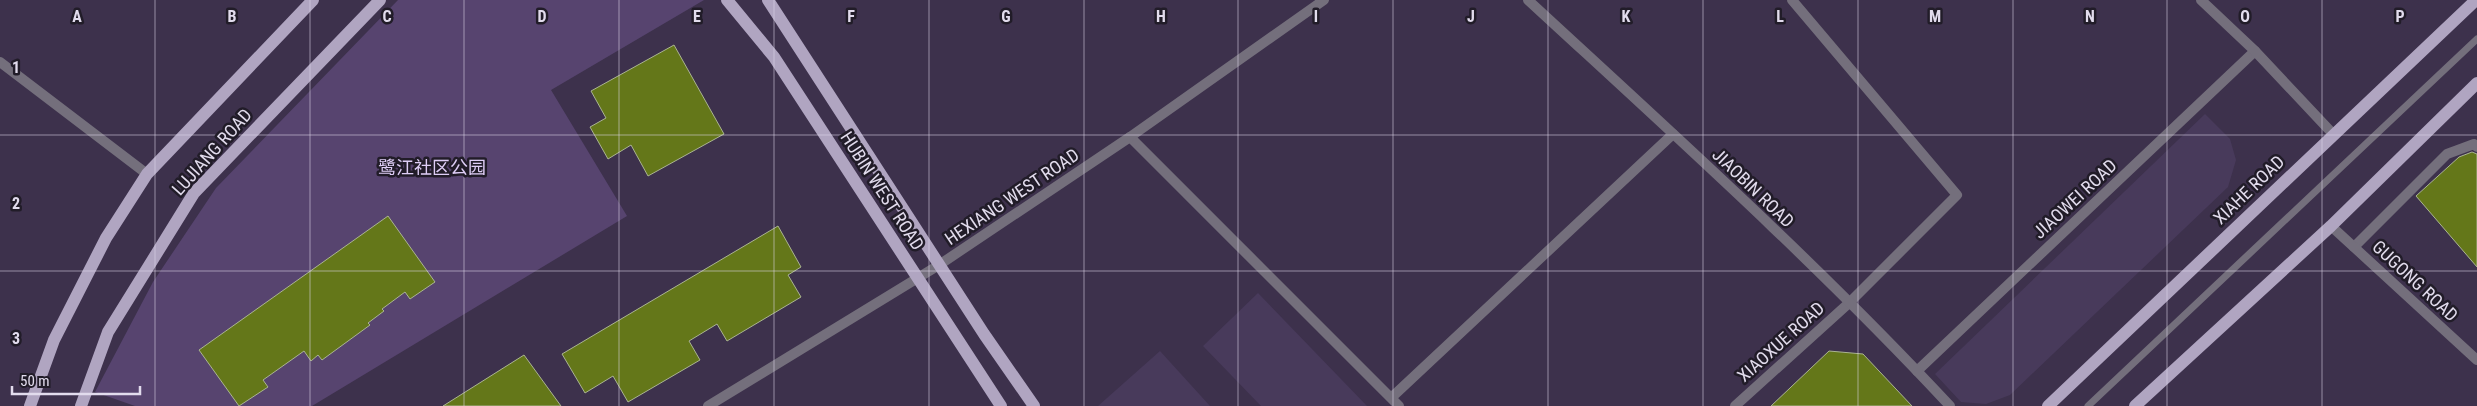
<svg xmlns="http://www.w3.org/2000/svg" width="2477" height="406" viewBox="0 0 2477 406" font-family="'Roboto Condensed','Noto Sans SC',sans-serif">
<style>
.built{fill:#483a5b}
.green{fill:#57446f}
.building{fill:#647719;stroke:#aab492}
.lines{fill:none;stroke-linecap:round;stroke-linejoin:round}
.service{stroke:#746f7c;stroke-width:7}
.minor{stroke:#746f7c;stroke-width:10}
.tertiary{stroke:#746f7c;stroke-width:10}
.primary{stroke:#b0a5c1;stroke-width:12}
.grid{fill:none;stroke:#e2dced;stroke-width:1;stroke-opacity:0.55}
.labels{text-anchor:middle;stroke-width:5;stroke-linejoin:round;paint-order:stroke}
.street-label{font-size:18px;fill:#e2dced;stroke:#211c28}
.park-label{font-size:18px;fill:#decdf6;stroke:#211c28}
.grid-label{font-size:16px;text-anchor:middle;font-weight:bold;fill:#e2dced;stroke:#211c28;stroke-width:5;stroke-linejoin:round;paint-order:stroke}
</style>
<rect width="100%" height="100%" fill="#3d314c"/>
<path class="built" d="M2205,114l25,25 6,21 -8,27 -218,208 -24,9 -25,-2 -26,-28z
M1258,293l109,113h-106l-58,-60z
M1160,351l50,55h-112z"/>
<path class="green" d="M398,0h306l-153,90 76,126 -315,190h-177l-40,-14 58,-110 63,-94z"/>
<path class="building" d="M674,45l50,89 -76,42 -17,-31 -23,14 -18,-32 16,-9 -15,-27z
M2472,152l5,2v113l-61,-71 43,-39z
M388,216l47,66 -25,17 -5,-7 -23,17 2,2 -16,12 2,2 -48,35 -4,-5 -7,6 -7,-10 -41,29 5,7 -29,19 -40,-56z
M778,226l23,41 -13,8 13,22 -74,44 -10,-17 -28,17 11,19 -72,42 -15,-26 -28,17 -23,-39z
M1829,351l34,3 49,52h-141z
M524,355l37,51h-118z"/>
<g class="lines">
<path class="service" d="M2088,406l389,-367"/>
<path class="minor" d="M0,62l147,112
M1130,137l269,269
M2354,247l93,-93 27,-10 3,3
M1917,371l338,-320
M1391,398l282,-264
M1735,406l114,-103 108,-108 -165,-195"/>
<path class="tertiary" d="M1528,0c143,132 289,263 422,406
M2201,0l54,51 78,83
M2331,226l146,134
M708,406l231,-141 191,-128 194,-137"/>
<path class="primary" d="M727,0l47,57 227,349
M768,0l216,334 50,72
M30,406l24,-66 52,-102 41,-64 166,-174
M81,406l27,-74 86,-139 186,-193
M2048,406l428,-406
M2135,406l196,-180 146,-143"/>
</g>
<path class="grid" d="M155,0v406M310,0v406M464,0v406M619,0v406M774,0v406M929,0v406M1084,0v406M1238,0v406M1393,0v406M1548,0v406M1703,0v406M1858,0v406M2013,0v406M2167,0v406M2322,0v406M0,135h2477M0,271h2477"/>
<g class="labels">
<g class="street-label">
<text transform="translate(212 152) rotate(-48)" y="6">LUJIANG ROAD</text>
<text transform="translate(1753 188) rotate(44)" y="6">JIAOBIN ROAD</text>
<text transform="translate(2249 190) rotate(-44)" y="6">XIAHE ROAD</text>
<text transform="translate(882 191) rotate(57)" y="6">HUBIN WEST ROAD</text>
<text transform="translate(1012 197) rotate(-34)" y="6">HEXIANG WEST ROAD</text>
<text transform="translate(2075 199) rotate(-43)" y="6">JIAOWEI ROAD</text>
<text transform="translate(2415 281) rotate(43)" y="6">GUGONG ROAD</text>
<text transform="translate(1781 342) rotate(-42)" y="6">XIAOXUE ROAD</text>
</g>
<g class="park-label">
<text x="432" y="174">鹭江社区公园</text>
</g>
</g>
<g class="grid-label">
<text x="77" y="22">A</text>
<text x="232" y="22">B</text>
<text x="387" y="22">C</text>
<text x="542" y="22">D</text>
<text x="697" y="22">E</text>
<text x="851" y="22">F</text>
<text x="1006" y="22">G</text>
<text x="1161" y="22">H</text>
<text x="1316" y="22">I</text>
<text x="1471" y="22">J</text>
<text x="1626" y="22">K</text>
<text x="1780" y="22">L</text>
<text x="1935" y="22">M</text>
<text x="2090" y="22">N</text>
<text x="2245" y="22">O</text>
<text x="2400" y="22">P</text>
<text x="16" y="73">1</text>
<text x="16" y="209">2</text>
<text x="16" y="344">3</text>
</g>
<path d="M12 386v8h128v-8" fill="none" stroke="#e2dced" stroke-width="2.5"/>
<text x="20" y="386" font-size="15" fill="#e2dced" stroke="#211c28" stroke-width="4" paint-order="stroke">50 m</text>
</svg>
